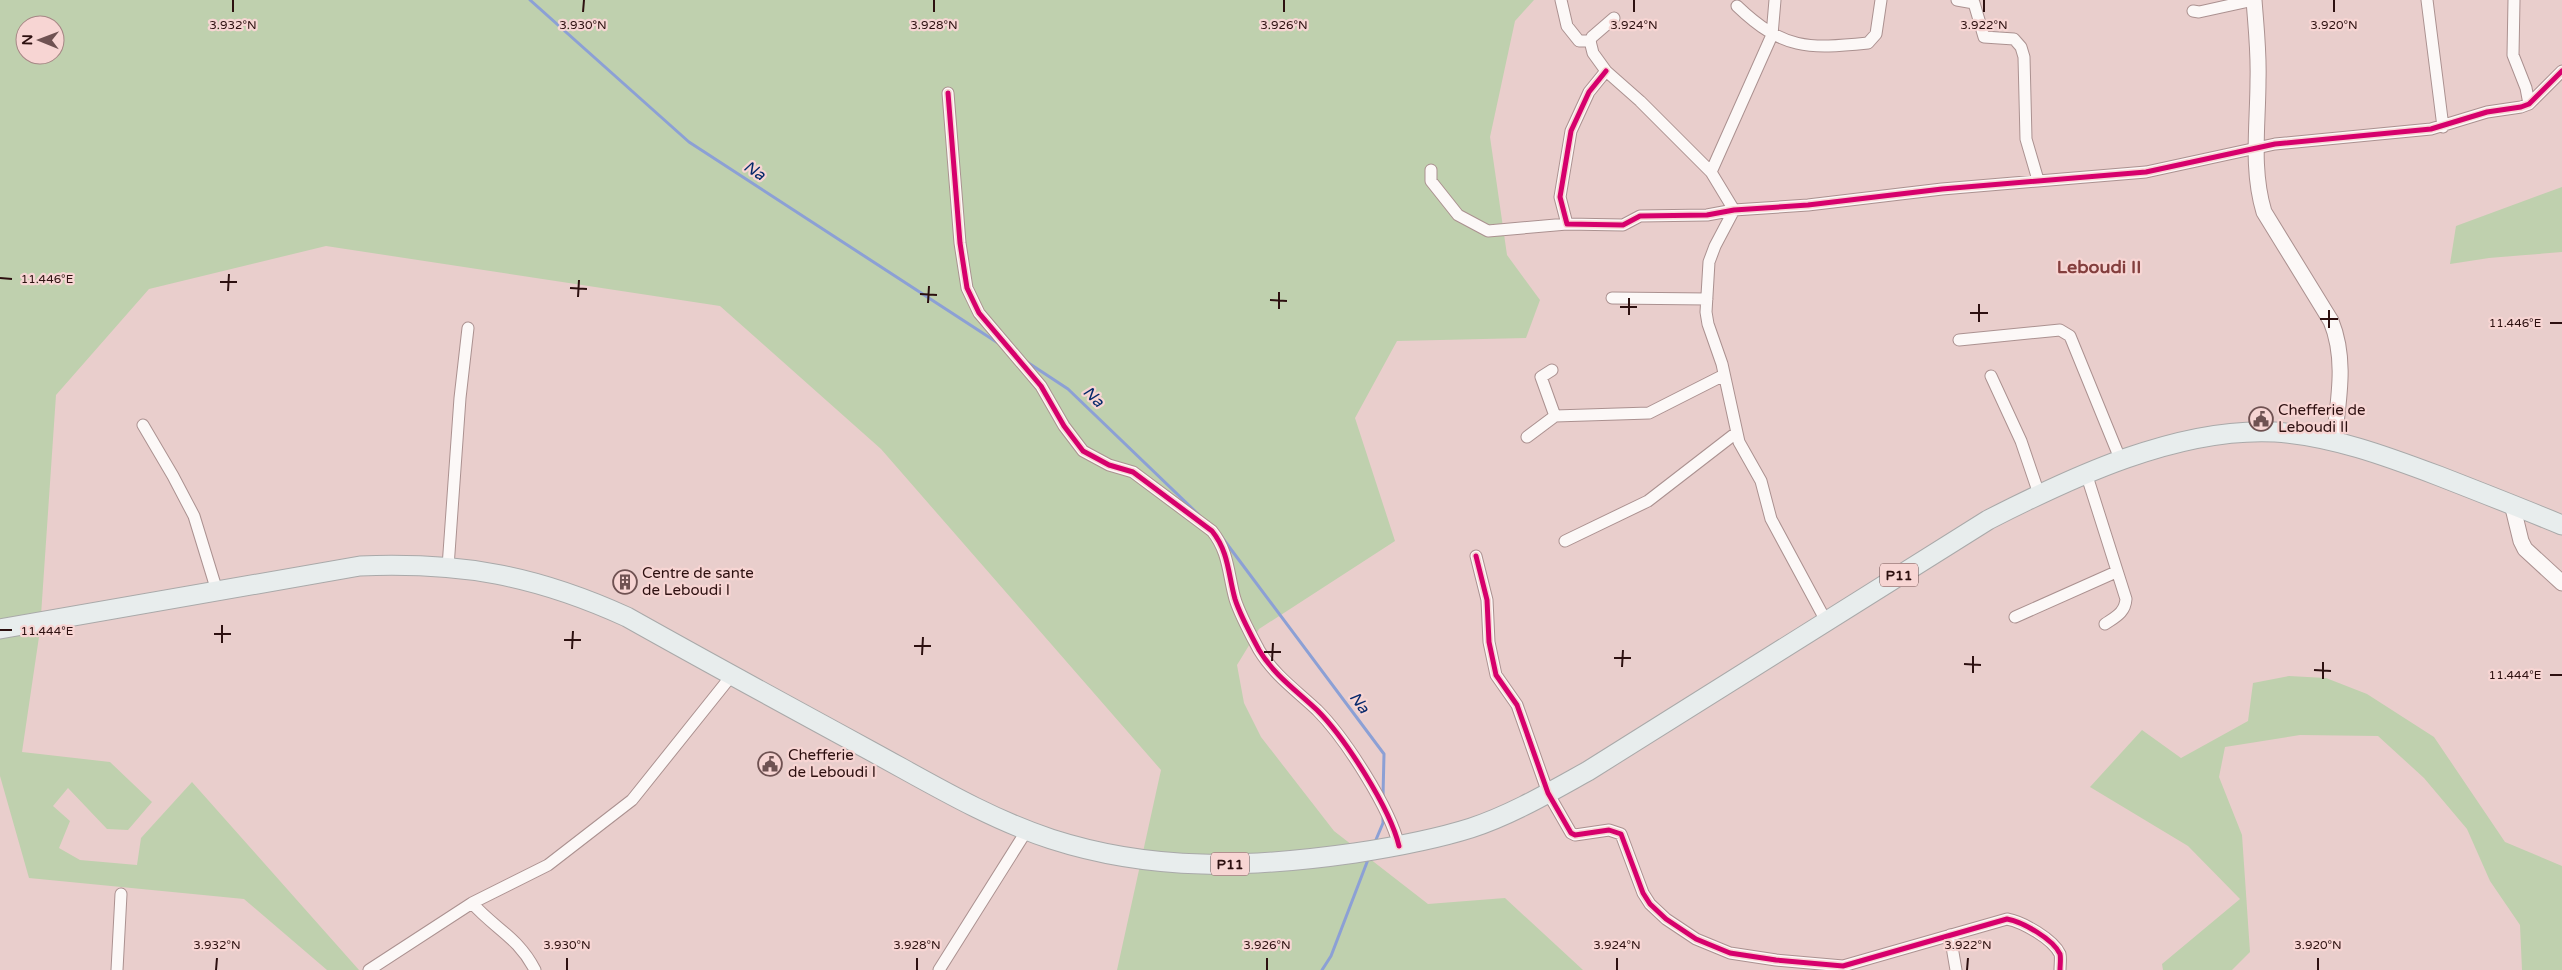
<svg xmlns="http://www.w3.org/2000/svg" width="2562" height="970" viewBox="0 0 2562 970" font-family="'Varela Round',sans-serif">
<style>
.green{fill:#bfd0ae;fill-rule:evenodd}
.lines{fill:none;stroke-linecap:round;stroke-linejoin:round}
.stream{stroke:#8ca0d5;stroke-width:3}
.minor-casing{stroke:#ab9190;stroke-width:13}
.tertiary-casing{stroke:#ab9190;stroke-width:17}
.primary-casing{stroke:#a9a9a9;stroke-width:21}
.minor{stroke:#fcf8f7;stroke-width:11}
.tertiary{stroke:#fcf8f7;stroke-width:15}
.primary{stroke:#e8eded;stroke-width:19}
.cycleway-casing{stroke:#f7d5d3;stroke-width:8}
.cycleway{stroke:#d6006c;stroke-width:5}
.ticks{fill:none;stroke:#2d1010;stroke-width:2}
.labels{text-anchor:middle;stroke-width:4.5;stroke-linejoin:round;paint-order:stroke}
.shield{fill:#f7d5d3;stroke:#6a4b4a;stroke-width:1}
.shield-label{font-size:14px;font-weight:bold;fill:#2d1010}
.poi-label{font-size:15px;fill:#2d1010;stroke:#f7d5d3;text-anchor:start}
.water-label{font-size:16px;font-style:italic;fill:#07296b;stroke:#f7d5d3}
.quarter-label{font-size:18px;font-weight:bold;fill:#833e3d;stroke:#f7d5d3}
.ticks-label{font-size:12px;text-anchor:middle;fill:#2d1010;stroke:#f7d5d3;stroke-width:4.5;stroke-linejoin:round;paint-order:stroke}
</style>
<rect width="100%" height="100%" fill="#e9cecc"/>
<path class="green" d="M0,0h1534l-19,21 -25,116 17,118 33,45 -14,38 -129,3 -42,77 40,123 -136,88 -22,36 7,38 17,34 73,94 94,73 77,-6 78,72h-466l44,-200 -280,-321 -161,-143 -394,-60 -177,43 -93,106 -16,235 -18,122 88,10 42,40 -24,28 -21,-1 -39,-41 -15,18 17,15 -11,27 21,12 57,5 4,-27 51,-56 167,188h-32l-83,-71 -215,-21 -29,-102zM25,25h30v30h-30z
M2562,187v65l-73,6 -39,6 6,-38z
M2289,676l37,2 41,16 67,43 71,105 57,24v104h-40l-2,-45 -30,-44 -23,-52 -43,-51 -46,-42 -78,-1 -75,12 -6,30 23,58 8,117 -18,18h-69l-1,-6 78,-65 -52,-53 -98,-59 52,-57 39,28 67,-37 5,-38z"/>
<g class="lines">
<path class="stream" d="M530,0l159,142 309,201
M1027,362l41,27 131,126
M1221,536l163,218 -1,42
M1375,842l8,-19v-8
M1322,970l9,-14 38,-99"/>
<g class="minor-casing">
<path id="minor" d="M1561,0l6,26 12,15h11
M1957,0l17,3 10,34 30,2 7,8 3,10 2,82 12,41
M2427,0l16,127
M2514,0l-1,55 13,33 3,16
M1737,6c46,44 71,43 131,37l8,-9 5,-34
M2193,11l6,1 55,-12
M1614,18l-22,19 -2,4 3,12 13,18 34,30 71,71 23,38
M1606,71l-17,21 -18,39 -11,66 7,27 56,1 17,-9 67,-1 27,-5 74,-5 134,-16 204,-17 129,-28 156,-15 56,-17 34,-5 8,-3 33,-33
M948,93l12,150 7,45 12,25 62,73 23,40 19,25 26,14 24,7 79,59c17,21 16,43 23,68 5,16 16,36 24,51 15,25 38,41 58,60 28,28 73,98 82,136
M1431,170v11l27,34 30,16 79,-7
M1711,172l61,-137 3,-35
M1734,210l-19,36 -6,16 -3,50 2,12 14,40 17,78 22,39 10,38 55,102
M1612,298l95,1
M1959,340l101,-10 10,6 51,125
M1552,370l-11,7 14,39
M1991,376l30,65 18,53
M143,425l30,51 21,40 23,75
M1527,437l28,-21 94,-3 75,-38
M2086,473l40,126c-1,14 -11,18 -21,25
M1565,541l83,-40 88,-68
M1476,556l11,44 2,42 7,33 21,30 31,88 23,40 4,2 34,-5 12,4 22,59 7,11 16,15 30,20 34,14 46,7 67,6 164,-47c16,3 46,20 53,35 1,4 0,11 0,16
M448,567l12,-169 8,-70
M2015,617l101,-45
M472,903c23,26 46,34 63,67
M1950,935l6,35
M117,970l4,-76
M369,970l103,-67 76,-38 84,-65 100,-125
M939,970l88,-140"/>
</g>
<g class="tertiary-casing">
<path id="tertiary" d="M2254,0c2,27 5,53 4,80 0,45 -7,89 6,132l67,109c16,39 7,80 3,120
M2512,504l9,37 4,8 37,34"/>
</g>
<g class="primary-casing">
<path id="primary" d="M0,629l360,-63c101,-4 175,9 267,51 80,45 161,89 242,133 59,32 118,68 182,89 102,33 199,29 304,14 39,-6 78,-13 116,-25 42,-14 79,-36 117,-57l400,-251c84,-43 190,-93 287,-88 57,4 111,24 164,44 41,16 82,32 123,49"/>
</g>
<use href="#minor" class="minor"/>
<use href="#tertiary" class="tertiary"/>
<use href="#primary" class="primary"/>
<g class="cycleway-casing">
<path id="cycleway" d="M1606,71l-17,21 -18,39 -11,66 7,27 56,1 17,-9 67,-1 27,-5 74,-5 134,-16 204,-17 129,-28 156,-15 56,-17 34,-5 8,-3 33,-33
M948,93l12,150 7,45 12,25 62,73 23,40 19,25 26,14 24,7 79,59c17,21 16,43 23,68 5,16 16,36 24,51 15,25 38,41 58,60 28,28 73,98 82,136
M1476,556l11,44 2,42 7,33 21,30 31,88 23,40 4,2 34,-5 12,4 22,59 7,11 16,15 30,20 34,14 46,7 67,6 164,-47c16,3 46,20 53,35 1,4 0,11 0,16"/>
</g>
<use href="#cycleway" class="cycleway"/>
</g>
<path class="ticks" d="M233,12v-12M583,12l1,-12M934,12v-12M1284,12v-12M1634,12v-12M1984,12v-12M2334,12v-12M0,278l12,1M220,282h17M570,288l17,1M228,291l1,-17M920,294l17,1M578,297l1,-17M1270,300l17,1M928,303l1,-17M1620,307h17M1279,309v-17M1970,313h18M1629,315v-17M2320,319h18M1979,322v-18M2550,323h12M2329,328v-18M0,630h12M214,634h17M564,640h17M222,643v-18M914,646h17M572,649l1,-18M1264,652h17M922,655l1,-18M1614,658h17M1272,661l1,-18M1964,664l17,1M1622,667l1,-17M2314,670l17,1M1973,673v-17M2550,675h12M2323,679v-17M216,970l1,-12M567,970v-12M917,970v-12M1267,970v-12M1617,970v-12M1967,970l1,-12M2318,970v-12"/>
<defs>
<g id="civic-ring" transform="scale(1.25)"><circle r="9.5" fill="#f7d5d3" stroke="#6f5252" stroke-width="1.5"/><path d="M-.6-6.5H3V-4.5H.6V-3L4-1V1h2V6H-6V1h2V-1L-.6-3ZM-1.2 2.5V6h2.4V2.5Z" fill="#6f5252"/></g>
<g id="building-ring" transform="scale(1.25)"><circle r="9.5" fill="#f7d5d3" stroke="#6f5252" stroke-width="1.5"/><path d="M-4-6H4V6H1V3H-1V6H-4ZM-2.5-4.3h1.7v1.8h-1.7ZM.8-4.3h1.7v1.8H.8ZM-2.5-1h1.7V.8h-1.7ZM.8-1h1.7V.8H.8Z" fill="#6f5252"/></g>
</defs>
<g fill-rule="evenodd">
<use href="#civic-ring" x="2261" y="419"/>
<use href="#building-ring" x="625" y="582"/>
<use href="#civic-ring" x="770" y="764"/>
</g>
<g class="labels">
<g class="shield">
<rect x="1880" y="563.5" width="38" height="23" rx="4"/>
<rect x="1211" y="852.5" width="38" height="23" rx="4"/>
</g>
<g class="shield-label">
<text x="1899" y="580">P11</text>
<text x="1230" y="869">P11</text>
</g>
<g class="poi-label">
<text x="2278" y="415">Chefferie de<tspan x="2278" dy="17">Leboudi II</tspan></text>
<text x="642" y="578">Centre de sante<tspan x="642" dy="17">de Leboudi I</tspan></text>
<text x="788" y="760">Chefferie<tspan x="788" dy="17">de Leboudi I</tspan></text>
</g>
<g class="water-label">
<text transform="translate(755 170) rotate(33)" y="6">Na</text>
<text transform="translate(1094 396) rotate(44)" y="6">Na</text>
<text transform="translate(1360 702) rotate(53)" y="6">Na</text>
</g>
<g class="quarter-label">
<text x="2099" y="273">Leboudi II</text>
</g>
</g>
<g class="ticks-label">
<text x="233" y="29">3.932°N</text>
<text x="583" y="29">3.930°N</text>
<text x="934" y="29">3.928°N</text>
<text x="1284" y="29">3.926°N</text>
<text x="1634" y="29">3.924°N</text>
<text x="1984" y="29">3.922°N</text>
<text x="2334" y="29">3.920°N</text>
<text x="47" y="283">11.446°E</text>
<text x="2515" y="327">11.446°E</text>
<text x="47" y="635">11.444°E</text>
<text x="2515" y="679">11.444°E</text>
<text x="217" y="949">3.932°N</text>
<text x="567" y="949">3.930°N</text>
<text x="917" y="949">3.928°N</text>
<text x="1267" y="949">3.926°N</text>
<text x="1617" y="949">3.924°N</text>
<text x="1968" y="949">3.922°N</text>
<text x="2318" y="949">3.920°N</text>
</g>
<g transform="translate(40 40) rotate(271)"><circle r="24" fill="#f7d5d3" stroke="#a68685"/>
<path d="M0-4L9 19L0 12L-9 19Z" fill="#6f5252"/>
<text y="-8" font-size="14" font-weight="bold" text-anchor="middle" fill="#2d1010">N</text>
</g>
</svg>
